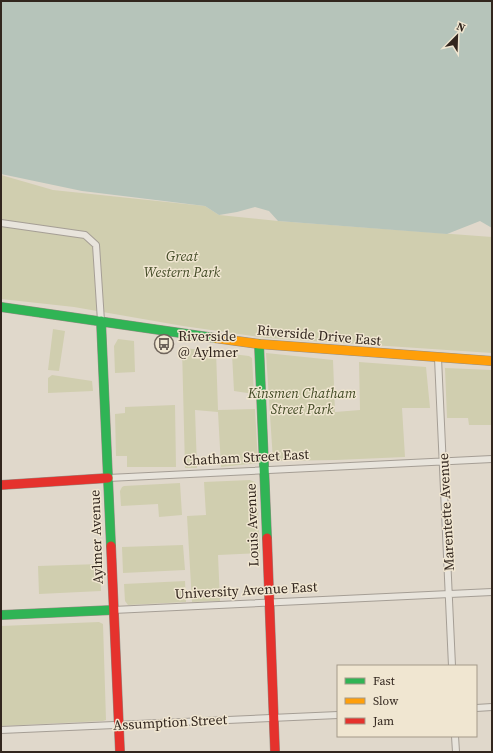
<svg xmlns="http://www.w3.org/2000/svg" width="493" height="753" viewBox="0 0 493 753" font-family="'Source Serif 4',serif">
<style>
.green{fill:#d0ceaf}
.water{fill:#b6c4ba}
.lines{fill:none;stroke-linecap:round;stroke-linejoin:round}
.street-casing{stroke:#a59e95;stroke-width:8}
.fast-casing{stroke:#958d84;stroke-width:10}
.slow-casing{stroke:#958d84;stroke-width:10}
.jam-casing{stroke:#958d84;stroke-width:10}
.street{stroke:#e8e4dc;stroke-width:6}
.fast{stroke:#30b455;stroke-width:9}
.slow{stroke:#ff9f0a;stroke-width:9}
.jam{stroke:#e5322d;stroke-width:9}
.labels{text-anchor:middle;stroke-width:3;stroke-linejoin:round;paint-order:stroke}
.park-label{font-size:14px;font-style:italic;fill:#444c27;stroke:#f0e6d1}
.street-label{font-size:14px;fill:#32261e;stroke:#f0e6d1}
.poi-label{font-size:14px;fill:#32261e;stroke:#f0e6d1;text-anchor:start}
</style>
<rect width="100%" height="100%" fill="#e0d8cb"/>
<path class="green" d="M1,175l52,15 152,16 14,9 59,6 214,16v116l-225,-15 -84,-12 -109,-19 -73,-8z
M53,329l12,2 -6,40 -11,-1z
M118,339l16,2 1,31 -20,1 -1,-27z
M182,348l34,3 2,59 37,-1 3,54 -37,4 -3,-55 -23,-2 2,58h-12z
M266,353l67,7 2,52 25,-2 -1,-48 67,5 4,41h-28l3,49 -69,3 -63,1z
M232,354l17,2 3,2 2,36 -20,-3z
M445,368l47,2v55h-23l-1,-7h-21z
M52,375l40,6 1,10 -45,2v-15z
M175,405l1,62h-49v-11h-11l-1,-42 10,-1v-6z
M250,480l5,2 2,4 3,67 -42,2 2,46 -28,1 -5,-86 19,-1 -2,-33z
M180,483l2,32 -23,2 -1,-13 -37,2 -1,-15 2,-4 2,-1z
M183,545l2,25 -62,3 -1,-26z
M100,564l1,27 -62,3 -1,-28z
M185,581l1,21 -58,3 -3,-4 -1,-17z
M99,622l4,2 3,96 -3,1 -102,5v-100z"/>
<path class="water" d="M1,1h491v227l-12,-7 -33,13 -169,-13 -9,-10 -14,-4 -18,5 -18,3 -14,-9 -123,-15 -81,-17z"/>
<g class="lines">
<g class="street-casing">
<path id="street" d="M1,223l84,12 11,10 5,76
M438,358l14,308
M108,478l384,-19
M113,610l379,-18
M476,708l16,-1
M1,730l337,-15
M455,736l1,16"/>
</g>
<g class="fast-casing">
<path id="fast" d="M1,307l214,31
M101,321l10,225
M259,344l8,194
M1,615l112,-5"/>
</g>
<g class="slow-casing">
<path id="slow" d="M215,338l44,6 233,17"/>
</g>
<g class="jam-casing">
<path id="jam" d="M1,485l107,-7
M267,538l8,214
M111,546l9,206"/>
</g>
<use href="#street" class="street"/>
<use href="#fast" class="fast"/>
<use href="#slow" class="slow"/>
<use href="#jam" class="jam"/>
</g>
<defs>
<g id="bus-ring" transform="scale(1)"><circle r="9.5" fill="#f0e6d1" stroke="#6f645b" stroke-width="1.5"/><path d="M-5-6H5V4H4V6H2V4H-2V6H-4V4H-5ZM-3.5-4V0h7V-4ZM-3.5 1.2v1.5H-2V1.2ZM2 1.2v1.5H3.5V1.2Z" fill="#6f645b"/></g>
</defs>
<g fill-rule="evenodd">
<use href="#bus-ring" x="164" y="344"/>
</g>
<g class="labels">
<g class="park-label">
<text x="182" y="261">Great<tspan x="182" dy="16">Western Park</tspan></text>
<text x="302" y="398">Kinsmen Chatham<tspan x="302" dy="16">Street Park</tspan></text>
</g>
<g class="street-label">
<text transform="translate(319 335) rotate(5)" y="5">Riverside Drive East</text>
<text transform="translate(246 457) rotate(-3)" y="5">Chatham Street East</text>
<text transform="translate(446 512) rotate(-93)" y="5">Marentette Avenue</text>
<text transform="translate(252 525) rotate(-92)" y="5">Louis Avenue</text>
<text transform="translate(96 537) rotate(-92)" y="5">Aylmer Avenue</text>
<text transform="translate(246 590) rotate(-3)" y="5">University Avenue East</text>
<text transform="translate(170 722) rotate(-3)" y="5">Assumption Street</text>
</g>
<g class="poi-label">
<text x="178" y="341">Riverside<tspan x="178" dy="16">@ Aylmer</tspan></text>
</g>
</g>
<rect width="493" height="753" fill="none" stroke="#32261e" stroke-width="4"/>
<rect x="337" y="665" width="140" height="72" fill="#f0e6d1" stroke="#a49989"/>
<rect x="345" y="678" width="20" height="6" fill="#30b455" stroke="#a49989"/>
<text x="373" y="685" font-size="12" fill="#32261e">Fast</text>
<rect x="345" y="698" width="20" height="6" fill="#ff9f0a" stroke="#a49989"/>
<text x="373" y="705" font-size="12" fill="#32261e">Slow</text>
<rect x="345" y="718" width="20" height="6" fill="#e5322d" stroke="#a49989"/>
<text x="373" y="725" font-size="12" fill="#32261e">Jam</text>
<g transform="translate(457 36) rotate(23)" stroke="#f0e6d1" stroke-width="3" paint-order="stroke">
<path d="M0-3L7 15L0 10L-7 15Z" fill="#32261e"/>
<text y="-6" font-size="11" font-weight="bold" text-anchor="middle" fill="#32261e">N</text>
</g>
</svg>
